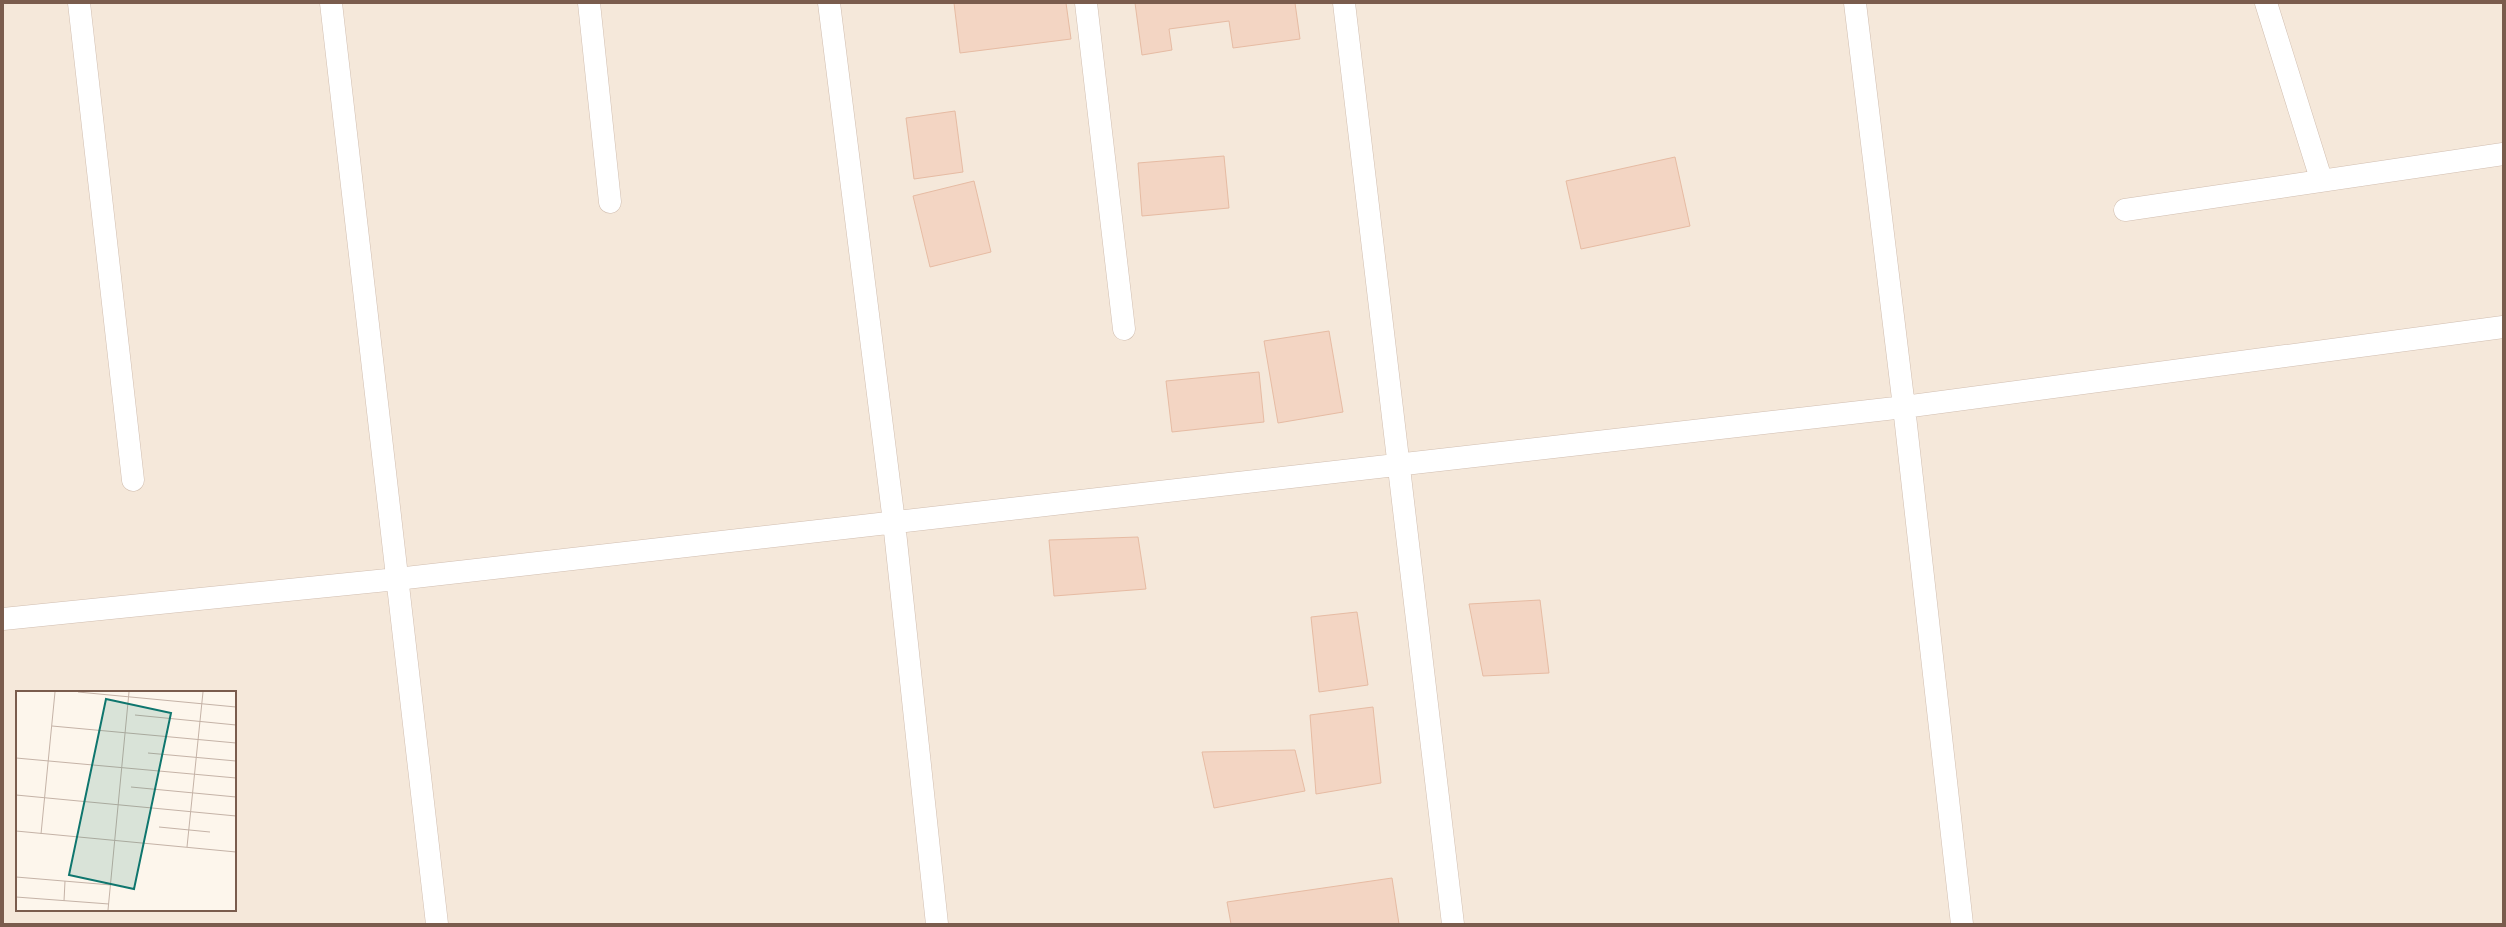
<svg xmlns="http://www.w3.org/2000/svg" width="2506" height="927" viewBox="0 0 2506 927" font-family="'Golos Text',sans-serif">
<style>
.residential{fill:#f5e8da;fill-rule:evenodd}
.building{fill:#f3d5c3;stroke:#e6bba3}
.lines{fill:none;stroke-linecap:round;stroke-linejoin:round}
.minor-casing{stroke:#d1beb0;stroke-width:23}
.minor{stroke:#fff;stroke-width:22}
.inset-road{fill:none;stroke:#c5b3a7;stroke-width:1}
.view{fill:#0f766e;fill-opacity:0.15;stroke:#0f766e;stroke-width:2}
.inset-edge{fill:none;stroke:#7a5c4d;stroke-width:2}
</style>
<rect width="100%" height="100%" fill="#fdf6ec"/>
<path class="residential" d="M3,3h2500v921h-2500zM17,692h218v218h-218z"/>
<path class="building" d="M954,3h112l5,36 -111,14z
M1135,3h160l5,36 -67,9 -4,-27 -60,8 3,21 -30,5z
M955,111l8,61 -49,7 -8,-61z
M1224,156l5,52 -87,8 -4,-53z
M1675,157l15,69 -109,23 -15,-68z
M974,181l17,71 -61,15 -17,-71z
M1329,331l14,81 -65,11 -14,-82z
M1259,372l5,50 -92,10 -6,-51z
M1138,537l8,52 -92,7 -5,-56z
M1540,600l9,73 -66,3 -14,-72z
M1357,612l11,73 -49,7 -8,-75z
M1373,707l8,76 -65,11 -6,-79z
M1295,750l10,41 -91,17 -12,-56z
M1392,878l7,46h-168l-4,-22z"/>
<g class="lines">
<g class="minor-casing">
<path id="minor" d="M79,3l54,477
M331,3l106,921
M589,3l21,199
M829,3l65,519 43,402
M1086,3l38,326
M1344,3l109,921
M1855,3l49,404 58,517
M2266,3l55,176
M2125,210l378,-56
M3,619l394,-40 1507,-172 599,-80"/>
</g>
<use href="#minor" class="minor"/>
</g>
<g transform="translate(16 691)">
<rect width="220" height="220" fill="#fdf6ec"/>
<path class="inset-road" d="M62,1l158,15M119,24l101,10M36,35l184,17M132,62l88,8M0,67l220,20M115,96l105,10M0,104l220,21M143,136l51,5M0,140l220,21M25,143l14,-142M171,156l16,-155M0,186l95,8M0,206l93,7M48,210l1,-20M92,219l21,-218"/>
<path class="view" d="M90,8l65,14 -37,176 -65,-14z"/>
<rect width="220" height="220" class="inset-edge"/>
</g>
<rect width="2506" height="927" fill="none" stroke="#7a5c4d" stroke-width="8"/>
</svg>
